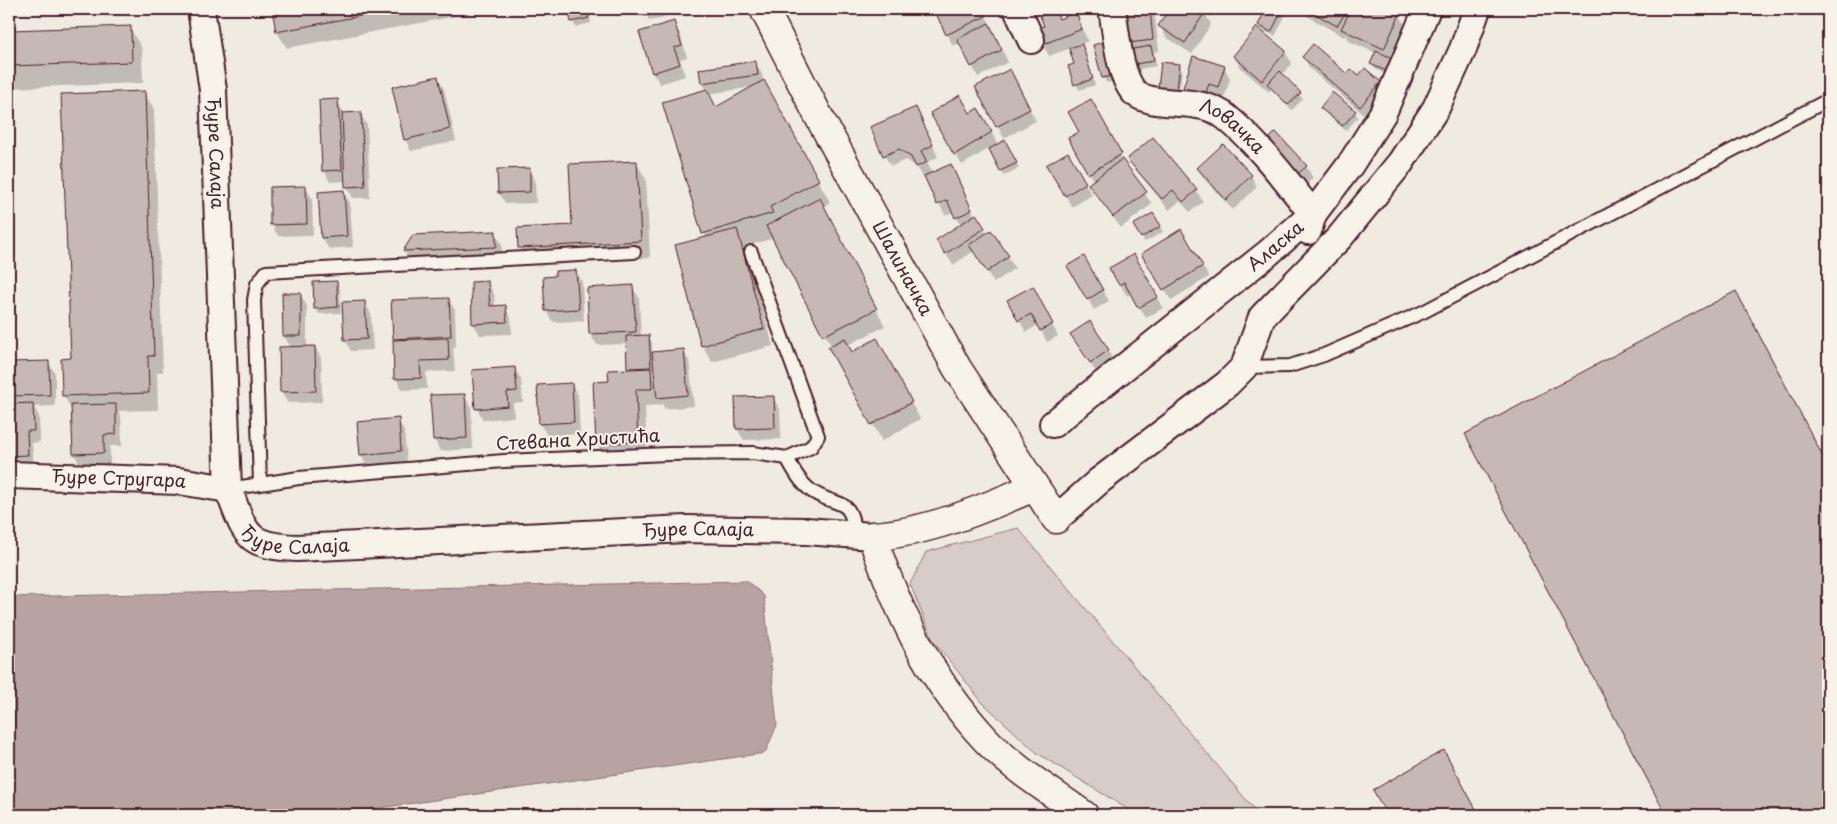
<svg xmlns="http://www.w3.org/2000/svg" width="1837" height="824" viewBox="0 0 1837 824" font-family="'Playpen Sans',sans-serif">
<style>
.green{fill:#d8cdc6;stroke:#917678}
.water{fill:#b7a4a2;stroke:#8b6f72}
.shadow{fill:#0003;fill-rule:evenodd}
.building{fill:#c6b8b3;stroke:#4a1f2b}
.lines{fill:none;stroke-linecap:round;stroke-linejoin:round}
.service-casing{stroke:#4a1f2b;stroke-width:16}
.minor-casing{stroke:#4a1f2b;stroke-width:30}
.tertiary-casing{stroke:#4a1f2b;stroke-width:31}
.secondary-casing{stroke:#4a1f2b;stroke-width:31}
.service{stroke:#f7f3e8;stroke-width:12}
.minor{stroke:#f7f3e8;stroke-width:26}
.tertiary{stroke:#f7f3e8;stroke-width:28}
.secondary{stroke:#f7f3e8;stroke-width:28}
.labels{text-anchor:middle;stroke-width:4;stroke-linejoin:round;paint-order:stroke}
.street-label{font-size:18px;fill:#4a1f2b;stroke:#f7f3e8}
</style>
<rect width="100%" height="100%" fill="#f0ebe0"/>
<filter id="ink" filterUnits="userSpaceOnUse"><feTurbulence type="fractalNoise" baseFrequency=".02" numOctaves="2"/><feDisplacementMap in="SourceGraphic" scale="10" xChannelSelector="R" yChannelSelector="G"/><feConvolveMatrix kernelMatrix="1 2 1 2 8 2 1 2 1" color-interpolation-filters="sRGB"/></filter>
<g filter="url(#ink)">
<path class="green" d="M1018,528l241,287h-122l-100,-62 -55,-51 -49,-62 -23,-56 16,-32z"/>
<path class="water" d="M747,581l17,15 13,129 -12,28 -435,62h-321v-218z"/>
<path class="shadow" d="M273,9h221l-207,39 -10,-16z
M570,9h18l3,14 -16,4z
M645,9h18l2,9 -16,3z
M935,9h48l25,53 -30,15 -18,-34 -7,3z
M1068,9h29l-22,5 13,27 -7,3 14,41 -16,5 -9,-23 6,-2 -5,-17 -22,8 -6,-11 3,-19 9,-14 5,7 12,-4z
M1118,9h36l5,42 -5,1 2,14 -22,4z
M1171,9h45l-5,8 -7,-5 7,12 -19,30 -26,-17 -6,-11z
M1267,9h16l3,5 -11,22 -13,-6 -3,-5z
M1303,9h39l7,7 3,-7h33l15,6 6,12 -15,32 3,5 -5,12 -14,-7 -3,-5 4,-11 -27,-12 -3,-7 -2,3 -37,-21z
M673,22l7,12 7,23 -7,2 5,17 -25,8 -7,-11z
M130,28l12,21 1,34 -134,5v-56z
M1257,29l28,23 7,11 -10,12 21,24 -11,11 -21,-21 -2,3 -28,-24 -7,-11z
M1094,46l25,34 -13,3z
M1304,57l43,18 33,8 6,11 -19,23 -57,-48z
M755,63l7,11 1,8 67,120 -6,4 61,120 -37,19 4,8 34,4 34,62 -38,22 -108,-203 -28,8 27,100 -61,16 -9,-16 3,-108 -42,-135 42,-13 -4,-8zM753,87l-37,21 -8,-14z
M1179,65l3,5 -3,25 -17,-2 -3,-5z
M1224,67l6,12 -6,19 -9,-3 -3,11 -21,-6 -7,-12z
M437,77l7,12 12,52 -45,10 -6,-12z
M1016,82l20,39 -32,17 -27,-50z
M144,92l10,17 9,263h-6l1,38 -40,1 3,5 1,30h-12v18l-30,1 -6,-12 -1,-41 -9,-16z
M337,100l7,14 16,-1 7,12 3,73h-17l-6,-11 -1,-6 -16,1 -6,-12z
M1091,101l35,66 26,37 -31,24 -31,-43 4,-3 -24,-44 11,-6z
M1322,108l33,4 3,5 -12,14 -21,-18z
M977,110l22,35 6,-3 14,26 -15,8 -14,-28 -28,17 -31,-51h39z
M922,120l16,37 -11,5 5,12 18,-9 25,51 12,18 3,-2 25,36 -21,15 -20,-32 -21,14 -9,-14 17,-26 -8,-13 -8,3 -19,-38 -3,1 -6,-11 -11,-7 -15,6 -7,-11z
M1264,145l42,21 7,12 -12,11z
M1067,154l25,41 -20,12 -24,-42z
M1129,159l67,31 7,12 -13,10 -10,-11 -11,9 -33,-40z
M636,162l10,17 4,79 -121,6 -10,-17 54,-21z
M529,169l6,12 1,22 -30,1 -7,-11 -1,-23z
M1198,169l53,6 6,12 -24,23 -28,-30z
M306,187l6,12 1,36 -35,1 -6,-11z
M343,191l7,12 3,44 -24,2 -7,-11z
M1153,214l10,18 -18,10 -10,-17z
M495,233l7,11v14l-92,4 -6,-11 10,-15z
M1143,254l59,12 7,11 -38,23z
M1133,256l30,52 -17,10 -15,-25 -4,3 -16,-28z
M1084,257l25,44 -15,9 -25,-44z
M576,271l6,11 2,39 -31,1 -7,-11 -2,-33h13z
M337,283l3,5 1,25 -22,1 -4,-6z
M488,283l6,11 1,13h10l6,11 1,16 -32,1 -7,-12z
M632,286l7,12 2,39h8l3,5v11l31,-3 6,11 5,45 -29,3 -4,-7v3l-16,1 2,52 -40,2 -10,-17 13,-61 19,-12 -2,-26 -30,1 -7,-11 -2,-45zM653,362h2l2,18 -4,-6z
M300,294l7,12v41h8l6,11 1,44 -34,1 -7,-11 10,-44 -7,-12z
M448,299l7,11 1,37 -3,1 2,23 -29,1 1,17 -25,1 -6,-12 -2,-40z
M1039,299l19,37 -11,6 -9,-17 -12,7 -7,-12z
M365,302l6,12 2,36 -22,1 -6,-11z
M1745,309l83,158v348h-161l-200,-381z
M1089,323l26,39 -18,12 -18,-28z
M48,362l7,11v33l-21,1 5,9 1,26 -8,1 2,23 -22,1 -3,-5v-31h3l4,-26 -6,-9 -1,-33z
M514,368l7,11 2,23 -10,1 1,14 -31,3 -6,-12z
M571,384l7,11 2,39 -33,1 -7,-11 -2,-38z
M464,395l7,11 2,43 -33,2 -6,-12z
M773,398l7,11 1,30 -37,1 -7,-11z
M398,420l6,11 3,31 -40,4 -6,-12z
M1453,769l26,46h-91l-14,-25z"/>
<path class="building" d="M272,9h125l-121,23z
M568,9h19l2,9 -18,4z
M643,9h19l1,3 -18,4z
M934,9h49l3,7 -40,19z
M1116,9h34l3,31 -32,4z
M1169,9h31l5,3 -20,31 -27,-17z
M1266,9h17l-12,23 -13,-7z
M1307,9h38l2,1 -10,16z
M1351,9h37l12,5 -16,35 -43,-20z
M1056,10l3,9 17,-7 6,17 -41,16 -6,-16 9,-3 -4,-10z
M674,21l8,25 -8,2 6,16 -28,9 -13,-41z
M989,23l13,27 -31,17 -14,-28z
M131,26l1,36 -123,4v-36z
M1257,27l29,24 -24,30 -29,-25z
M1107,41l10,34 -15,3 -9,-33z
M1082,44l11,35 -19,6 -6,-19 6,-2 -5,-16z
M1313,44l34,30 4,-5 8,6 6,-7 16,14 -21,25 -58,-50z
M1151,46l3,15 -25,4 -2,-15z
M1376,51l16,7 -6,13 -16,-7z
M1193,56l32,10 -7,21 -9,-3 -4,11 -22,-7z
M756,61l2,14 -57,8 -2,-14z
M1161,62l19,2 -3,26 -19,-2z
M1010,69l20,40 -34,18 -21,-40z
M1280,71l21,22 -13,12 -21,-21z
M438,76l12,53 -46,11 -12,-53z
M764,80l55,100 -49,27 3,6 -71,21 -40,-132 45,-13 9,18z
M145,91l9,265h-6l1,37 -87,3 -1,-37 10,-1 -10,-264z
M1332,92l24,19 -13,15 -23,-18z
M960,95l10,18 8,-5 14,24 -38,23 -24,-42z
M338,99l4,71 -20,1 -3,-71z
M1091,99l31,55 -34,20 -20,-36 11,-6 -11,-20z
M916,107l17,38 -12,6 6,11 -11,5 -5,-10 -12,-8 -16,7 -13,-29z
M361,112l4,74 -20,1 -3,-74z
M1276,132l31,34 -14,12 -30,-34z
M1153,137l44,53 -14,12 -10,-12 -11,9 -35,-40z
M1005,140l12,23 -17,8 -11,-22z
M1223,144l29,31 -26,25 -29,-32z
M1068,152l18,31 -21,13 -19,-31z
M1122,159l25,33 -34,25 -25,-33z
M637,161l4,80 -123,7 -1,-20 55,-3 -3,-61z
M951,164l21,46 -17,8 -8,-18 -10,5 -13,-29z
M530,168v24l-32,1 -1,-24z
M306,186l1,38 -37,1v-38z
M344,190l3,46 -26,2 -3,-46z
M820,198l57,111 -54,27 -57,-110z
M1153,213l8,13 -20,12 -8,-13z
M976,214l9,14 -40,26 -9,-14z
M737,229l27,100 -63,17 -26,-101z
M1181,229l22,37 -40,24 -22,-36z
M991,230l18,26 -22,16 -18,-27z
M496,231v16l-93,4 10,-16z
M1134,254l24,43 -20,11 -14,-26 -5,3 -10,-17z
M1084,256l19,34 -16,10 -20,-34z
M576,270l3,39 -34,2 -2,-34 12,-1v-5z
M337,281l1,26 -24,2 -1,-27z
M488,281l2,25 16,-1 1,17 -35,2 -1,-42z
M633,285l3,47 -47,2 -2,-46z
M1033,286l20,38 -13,7 -9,-17 -13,7 -11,-21z
M1736,291l92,175v349h-162l-201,-381z
M282,293h19v43h-18z
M449,298l2,38 -58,3 -2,-39z
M365,301l2,38 -23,1 -2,-38z
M1090,321l19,29 -19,13 -20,-29z
M649,335l2,32 -24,1 -1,-32z
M448,338l1,22 -29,1 1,17 -27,1 -1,-39z
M845,338l7,14 25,-14 35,64 -41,23 -43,-78z
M315,346l1,45 -36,1 -1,-45z
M684,349l4,46 -31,3 -5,-46z
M49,361l1,34 -41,1v-34z
M515,367l2,24 -10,1 1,14 -33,3 -3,-39z
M651,368l1,21h-16l2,53 -42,2 -3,-62 16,-1 -1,-11z
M572,383l2,39 -35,2 -2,-39z
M465,394l2,44 -34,2 -3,-45z
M774,396l1,32 -39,1 -1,-32z
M33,403l1,28h-7l1,24 -19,1 1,-52z
M116,404v30l-12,1v18l-31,1 -2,-49z
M399,418l2,33 -41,4 -3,-33z
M1444,750l35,65h-92l-14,-25z"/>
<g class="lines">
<g class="service-casing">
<path id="service" d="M751,252l67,184 -7,11 -24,11
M1244,367l46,-1 34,-11 99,-43 405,-212
M260,483l-6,-183 3,-16 9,-12 368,-20
M228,489l71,-11 205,-17 164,-7 85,-1 34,5c7,13 14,26 26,34 27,17 38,3 42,44"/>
</g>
<g class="minor-casing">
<g id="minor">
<path id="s1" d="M201,9l12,81 15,399c18,44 15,57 69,59l389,-19 120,2 66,5"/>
<path d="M1017,9l14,31"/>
<path id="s2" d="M1112,9c4,22 7,68 23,84 11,9 31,9 44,10 18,1 33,3 47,14 33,27 60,64 87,97l-5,17"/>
<path id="s3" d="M1053,424l214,-170 46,-40 37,-49 33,-52 44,-104"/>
<path id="s4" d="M9,475l170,6 49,8"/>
<path d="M1056,519l43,-38 128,-97 17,-17 18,-50 78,-80 61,-75 35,-54 27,-59 14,-40"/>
</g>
</g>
<g class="tertiary-casing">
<path id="tertiary" d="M1034,487c-51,22 -107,46 -162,49 27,78 58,144 115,205 28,29 65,51 97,74"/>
</g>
<g class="secondary-casing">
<g id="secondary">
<path id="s5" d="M764,9l54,106 139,253 99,151"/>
</g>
</g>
<use href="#service" class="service"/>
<use href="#minor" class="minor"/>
<use href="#tertiary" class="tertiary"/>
<use href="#secondary" class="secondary"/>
</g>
</g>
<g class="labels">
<g class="street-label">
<text dy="6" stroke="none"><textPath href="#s2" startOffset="194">Ловачка</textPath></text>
<text dy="6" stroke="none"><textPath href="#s1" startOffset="145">Ђуре Салаја</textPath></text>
<text dy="6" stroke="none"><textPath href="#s3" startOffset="285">Аласка</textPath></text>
<text dy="6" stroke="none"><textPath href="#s5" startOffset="294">Шалиначка</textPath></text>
<text transform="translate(578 440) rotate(-3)" y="6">Стевана Христића</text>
<text dy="6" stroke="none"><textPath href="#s4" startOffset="110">Ђуре Стругара</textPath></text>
<text dy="6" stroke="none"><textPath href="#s1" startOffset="984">Ђуре Салаја</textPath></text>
<text dy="6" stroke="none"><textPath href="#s1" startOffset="579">Ђуре Салаја</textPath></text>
</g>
</g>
<rect width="1837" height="824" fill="none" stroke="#f7f3e8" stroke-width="30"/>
<rect x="15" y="15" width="1807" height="794" fill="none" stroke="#4a1f2b" stroke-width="2" filter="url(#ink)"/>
</svg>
